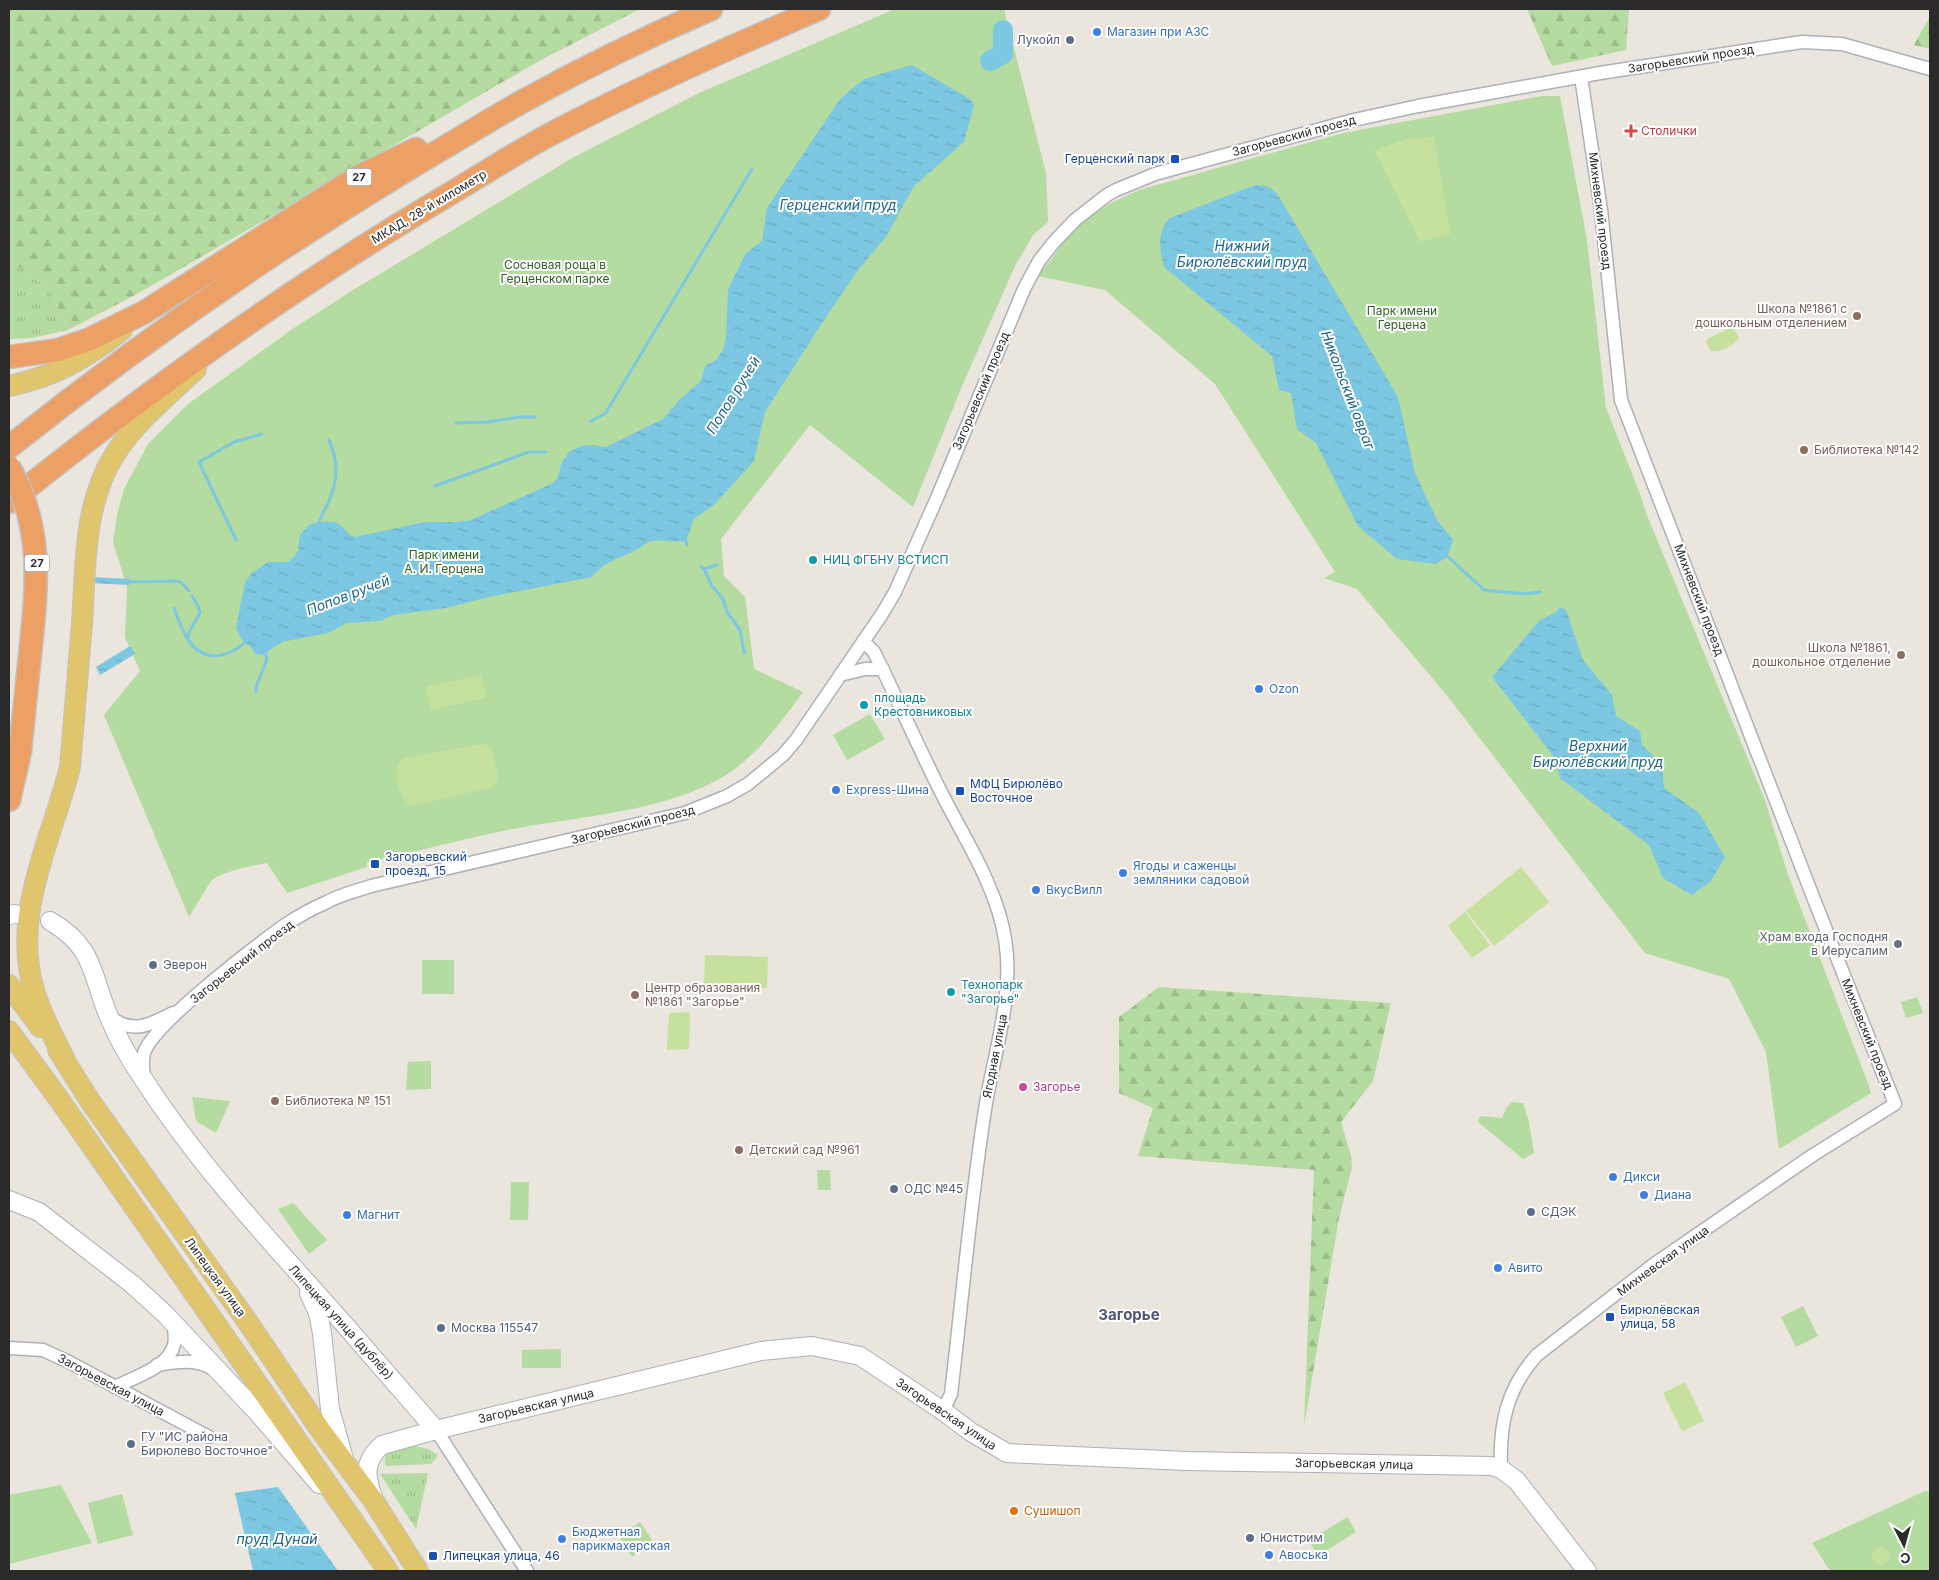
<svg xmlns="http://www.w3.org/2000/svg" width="1939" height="1580" viewBox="0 0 1939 1580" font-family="Inter,sans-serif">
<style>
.grass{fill:url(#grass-tufts)}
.forest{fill:url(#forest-firs)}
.park{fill:#b4dba0}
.pitch{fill:#c5e19d}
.water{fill:url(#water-ripples)}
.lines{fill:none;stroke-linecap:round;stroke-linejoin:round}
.stream{stroke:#7cc7e1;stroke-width:3}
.river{stroke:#7cc7e1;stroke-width:20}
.street-casing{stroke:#aeb0b9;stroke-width:15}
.secondary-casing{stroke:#aeb0b9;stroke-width:20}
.primary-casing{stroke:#c3c3c3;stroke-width:22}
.highway-casing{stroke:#c3c3c3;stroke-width:25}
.street{stroke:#fff;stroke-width:12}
.secondary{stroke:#fff;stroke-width:18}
.primary{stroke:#e1c56c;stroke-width:20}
.highway{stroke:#eca066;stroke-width:22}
.highway-bridge-casing{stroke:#c3c3c3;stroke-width:25;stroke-linecap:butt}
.highway-bridge{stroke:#eca066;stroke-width:22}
.shop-dot{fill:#3f7fe0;stroke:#fff;stroke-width:2}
.service-dot{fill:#5c6f8a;stroke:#fff;stroke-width:2}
.health-dot{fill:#e0444e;stroke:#fff;stroke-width:2}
.transit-dot{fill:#1a4fb4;stroke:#fff;stroke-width:2}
.education-dot{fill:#8d6e63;stroke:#fff;stroke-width:2}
.culture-dot{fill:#0f9aa8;stroke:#fff;stroke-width:2}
.worship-dot{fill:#6b7280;stroke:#fff;stroke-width:2}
.hotel-dot{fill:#d1479c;stroke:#fff;stroke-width:2}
.food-dot{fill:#e8710a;stroke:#fff;stroke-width:2}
.labels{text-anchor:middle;stroke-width:4;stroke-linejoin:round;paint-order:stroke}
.shield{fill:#fff;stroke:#6a6a6a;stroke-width:1}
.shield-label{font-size:11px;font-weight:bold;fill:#2a2a2a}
.shop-label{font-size:12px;fill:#366cbe;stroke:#fff;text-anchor:start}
.service-label{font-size:12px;fill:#4e5e75;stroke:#fff;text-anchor:start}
.street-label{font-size:12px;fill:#2a2a2a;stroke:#fff}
.health-label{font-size:12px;fill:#be3a42;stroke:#fff;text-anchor:start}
.transit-label{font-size:12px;fill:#164399;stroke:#fff;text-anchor:start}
.park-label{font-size:12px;fill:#2f5f22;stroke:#fff}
.education-label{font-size:12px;fill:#785e54;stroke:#fff;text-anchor:start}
.culture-label{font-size:12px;fill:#0d838f;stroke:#fff;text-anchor:start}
.worship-label{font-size:12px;fill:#5b616d;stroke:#fff;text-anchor:end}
.hotel-label{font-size:12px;fill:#b23c85;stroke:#fff;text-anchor:start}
.food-label{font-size:12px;fill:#c56008;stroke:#fff;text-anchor:start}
.water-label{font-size:14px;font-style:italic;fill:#1c668c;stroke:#fff}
.quarter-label{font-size:15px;font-weight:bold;fill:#4f5676;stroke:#fff}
</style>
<defs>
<pattern id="grass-tufts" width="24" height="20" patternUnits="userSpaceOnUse" patternTransform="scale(1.25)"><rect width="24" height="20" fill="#b4dba0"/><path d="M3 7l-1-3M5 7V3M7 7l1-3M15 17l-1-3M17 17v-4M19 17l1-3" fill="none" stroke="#9bbc8a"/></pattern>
<pattern id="forest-firs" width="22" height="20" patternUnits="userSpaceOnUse" patternTransform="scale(1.25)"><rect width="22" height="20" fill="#b4dba0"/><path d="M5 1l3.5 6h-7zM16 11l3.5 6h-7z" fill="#9bbc8a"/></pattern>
<pattern id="water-ripples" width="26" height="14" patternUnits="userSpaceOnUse" patternTransform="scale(1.25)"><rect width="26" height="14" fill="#7cc7e1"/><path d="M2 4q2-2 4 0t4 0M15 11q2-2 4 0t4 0" fill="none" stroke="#6babc1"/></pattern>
</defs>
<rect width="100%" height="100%" fill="#eae5dd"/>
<path class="grass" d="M9,261l18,11 23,17 18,41 -36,8 -23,1z
M415,1446l13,3 10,6 -7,9 -46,2v-14z
M428,1473l-12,56 -36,-55z"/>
<path class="forest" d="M9,9h631l-101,52 -402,233 -69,36 -18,-41 -23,-17 -18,-11z
M1527,9h102l-3,41 -74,16z
M1930,16v33l-16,-4z
M1159,987l232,16 -18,78 -32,41 10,34 1,11 -13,51 -35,208 10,-256 -176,-14 15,-48 -34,-15v-76z"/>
<path class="park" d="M895,9h109l42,164 2,49 -15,13 -18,31 -53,120 -49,121 -103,-82 -89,114 3,37 21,21 9,72 49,23c-22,30 -47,65 -80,85 -52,30 -123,38 -182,47 -52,8 -104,23 -156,34l-18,4v5l-80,26 -20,-30c-16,3 -44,8 -56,18l-22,36 -85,-202 36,-44 -15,-34 2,-50 -14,-45 4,-27 7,-26 24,-45 40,-40 106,-76 56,-36 224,-135 125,-64z
M1542,96h18l27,144 19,168 34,86 6,19 119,287 23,75 81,211 2,7 -92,56 -13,-97 -37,-73 -84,-26 -200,-260 -88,-104 -33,-11 11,-6 -120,-188 -110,-94 -68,-14 14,-16 19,-28 15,-12 26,-17 28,-13 204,-57z
M870,714l15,25 -38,21 -14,-25z
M422,960h32v34h-32z
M1917,997l6,16 -17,5 -5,-16z
M431,1061v28l-25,1 2,-28z
M192,1097l38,4 -14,32 -20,-12z
M1512,1102l11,1 6,19 5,31 -11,6 -45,-37 2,-6 22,2 5,-11z
M817,1170h13l1,20h-13z
M511,1182h18l-1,38h-18z
M293,1203l34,37 -18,14 -31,-45z
M1803,1306l15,30 -22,11 -15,-30z
M561,1349v19h-39v-18z
M61,1485l31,58 -83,21v-69z
M1925,1491h4l1,2v78h-100l-18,-28z
M122,1494l11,41 -35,9 -10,-41z
M1347,1517l9,15 -38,24 -9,-15z
M640,1522l14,21 -22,14 -13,-21z"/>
<path class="pitch" d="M1434,137l16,97 -30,8 -46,-92 33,-11z
M1729,328l5,1 5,9c-5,8 -19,15 -28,13l-5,-9 3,-4z
M481,675l5,23 -55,12 -5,-23z
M482,744l7,2 3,4 6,28 -5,9 -77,18 -5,1c-9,-5 -17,-29 -14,-38 2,-5 5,-7 8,-10z
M1521,867l28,35 -55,44 -28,-35z
M1465,912l25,33 -18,13 -24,-32z
M705,955l63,2 -1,31 -63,-1z
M690,1012l-1,37 -22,1 2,-37z
M1685,1382l19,39 -22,10 -19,-38z
M1872 1556a9 9 0 1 1 18 0a9 9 0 1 1-18 0Z"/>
<path class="water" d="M912,65l58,34 4,6 -10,37 -50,44 -28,51 -28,33 -36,53 -57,89 -11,49 -40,44 -20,14 -8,22c-13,2 -26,-2 -35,0 -4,1 -9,6 -13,8 -18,10 -32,11 -46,28l-103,20 -43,11 -53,7 -13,6 -33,2 -19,10 -46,9 -20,13 -7,-1c-2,-5 -5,-10 -11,-10l-8,-16 9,-46 7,-9 16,-11h20l6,-5 4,-6 2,-16 10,-11c9,-1 22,-5 29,0 7,5 8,11 16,13l70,-15h33l13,-2 80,-36 7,-6 3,-14 8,-12 13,-6 11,-1 13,2 57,-28 17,-20 21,-18 4,-15 11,-6 7,-10 3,-12 2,-49 18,-36 16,-12 5,-33 73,-109 24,-20z
M1255,185c10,0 17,2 23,10l120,202 17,76 22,47 16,20 -6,17 -11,7 -39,-5 -39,-33 -42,-83 -19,-14 -6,-36 -12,-3 -7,-34 -108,-89c-4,-16 -8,-36 6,-49z
M91,577l39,2v6l-40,-2z
M1560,607l6,3 17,50 29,35 4,21 24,15 2,14 20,19 2,24 35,25 26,44 -14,24 -19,14 -29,-17 -14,-33 -89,-67 -6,-21 -62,-80 47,-56 17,-9z
M130,646l5,8 -35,21 -4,-8z
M278,1487l60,84h-85l-18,-78z"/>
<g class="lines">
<path class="stream" d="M1003,54l8,3
M591,421l15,-8 2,-4 144,-240
M456,423l32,-1 31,-5h16
M435,486l94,-34h17
M318,523c11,-20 23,-44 16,-68 -1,-5 -3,-9 -5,-15
M236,540l-37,-78 35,-20 28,-8
M686,541l1,4
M1445,554l39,36 40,4 16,-2
M701,566l3,3 13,-4
M704,569l8,17 11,13 4,13 13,18 4,23
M130,582l46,-1 6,2 7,8
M174,608c4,10 8,24 15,33 16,22 39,17 58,0
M188,638l1,-6 11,-19 -2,-7 -6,-10
M256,692v-5l11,-28 -2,-7"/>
<path class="river" d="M990,61l13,-7v-24"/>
<g class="street-casing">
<path id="street" d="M863,641l11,11c24,48 45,97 69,144 23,45 54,92 62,143 10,58 -13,119 -21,177 -14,92 -22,185 -33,278l-8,17
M840,675l25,-6h18
M109,1016c23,19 41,9 64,-3
M144,1079c-1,-9 -2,-18 0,-26 9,-29 113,-108 141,-128 12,-8 26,-16 40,-22 14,-8 31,-12 46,-17l314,-73 42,-17 21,-12 35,-29 13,-15 86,-126 13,-22 42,-94 87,-209 15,-28 15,-19 21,-22 32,-25 9,-5 39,-16 29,-8 170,-46 64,-14 182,-33 202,-31 40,2 88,25
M9,1348l34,2 26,12 140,75
M157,1365c20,-3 38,-7 56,4
M115,1387c19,-10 53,-19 59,-42 2,-7 0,-16 -1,-23
M436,1430l91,141
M1501,1469c-2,-45 6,-81 36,-114l116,-90 160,-110 82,-51 -80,-202 -194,-502 -20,-190 -20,-133"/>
</g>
<g class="secondary-casing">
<path id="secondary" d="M9,915l6,-1
M50,921c45,26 41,53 59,96 9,22 21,43 35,63 55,85 125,160 193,236 33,38 66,76 99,114
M9,1200l30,12 93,72 33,30 92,98 62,72
M309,1293l9,20 4,20 8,76 14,50
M374,1500c-8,-22 -12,-38 8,-55l54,-15 325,-79 51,-5 48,10 83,55 28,21 36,21 180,8 304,5 10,3 16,12 70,90"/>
</g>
<g class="primary-casing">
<path id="primary" d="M9,386c47,-10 76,-27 113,-56
M9,985l31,42
M9,1031l52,71 327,469
M58,1050l32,51 157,220 74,110 54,72 43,68
M65,1060c-11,-23 -24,-45 -31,-70 -23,-76 18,-151 36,-223 4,-48 8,-96 12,-144 4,-57 1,-119 33,-169 21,-33 53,-58 81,-85"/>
</g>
<g class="highway-casing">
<path id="highway" d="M9,357l49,-7 32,-11 53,-26 213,-135 60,-29
M9,447c132,-105 269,-200 414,-287 35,-20 69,-42 104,-61 60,-33 122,-63 184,-90
M9,502c141,-113 283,-215 439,-307 34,-20 67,-42 103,-61 87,-46 177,-86 268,-125
M9,800l11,-48 9,-88"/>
</g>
<use href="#street" class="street"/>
<use href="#secondary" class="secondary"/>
<use href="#primary" class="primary"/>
<use href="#highway" class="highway"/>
<g class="highway-bridge-casing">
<path id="highway-bridge" d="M9,467c37,63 27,129 20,197"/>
</g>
<use href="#highway-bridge" class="highway-bridge"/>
</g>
<g class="shop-dot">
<circle cx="1097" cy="32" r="5"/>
<circle cx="1259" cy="689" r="5"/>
<circle cx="836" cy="790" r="5"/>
<circle cx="1123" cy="873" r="5"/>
<circle cx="1036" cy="890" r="5"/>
<circle cx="1613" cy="1177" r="5"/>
<circle cx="1644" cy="1195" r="5"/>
<circle cx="347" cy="1215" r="5"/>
<circle cx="1498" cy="1268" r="5"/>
<circle cx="562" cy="1539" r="5"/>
<circle cx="1269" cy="1555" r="5"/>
</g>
<g class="service-dot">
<circle cx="1070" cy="40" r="5"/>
<circle cx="153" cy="965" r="5"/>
<circle cx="894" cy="1189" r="5"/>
<circle cx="1531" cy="1212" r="5"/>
<circle cx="441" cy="1328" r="5"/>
<circle cx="131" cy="1444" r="5"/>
<circle cx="1250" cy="1538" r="5"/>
</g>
<path class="health-dot" d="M1628.5 123.5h5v5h5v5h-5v5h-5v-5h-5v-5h5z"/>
<g class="transit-dot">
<rect x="1170" y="154" width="10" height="10" rx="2.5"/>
<rect x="955" y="786" width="10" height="10" rx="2.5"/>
<rect x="370" y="859" width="10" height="10" rx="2.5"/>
<rect x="1605" y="1312" width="10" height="10" rx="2.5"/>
<rect x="428" y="1551" width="10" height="10" rx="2.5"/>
</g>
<g class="education-dot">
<circle cx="1857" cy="316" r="5"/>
<circle cx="1804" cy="450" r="5"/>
<circle cx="1901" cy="655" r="5"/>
<circle cx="635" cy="995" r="5"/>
<circle cx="275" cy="1101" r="5"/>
<circle cx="739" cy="1150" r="5"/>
</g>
<g class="culture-dot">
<circle cx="813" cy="560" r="5"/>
<circle cx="864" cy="705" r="5"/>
<circle cx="951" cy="992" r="5"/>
</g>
<circle class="worship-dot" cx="1898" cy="944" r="5"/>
<circle class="hotel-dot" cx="1023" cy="1087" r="5"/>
<circle class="food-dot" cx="1014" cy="1511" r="5"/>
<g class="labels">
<g class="shield">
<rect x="346.5" y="168.5" width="25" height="17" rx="4"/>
<rect x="24.5" y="554.5" width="25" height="17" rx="4"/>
</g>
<g class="shield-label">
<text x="359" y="181">27</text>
<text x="37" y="567">27</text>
</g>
<g class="shop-label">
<text x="1107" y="36">Магазин при АЗС</text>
<text x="1269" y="693">Ozon</text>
<text x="846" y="794">Express-Шина</text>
<text x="1133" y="870">Ягоды и саженцы<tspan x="1133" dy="14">земляники садовой</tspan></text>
<text x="1046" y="894">ВкусВилл</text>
<text x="1623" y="1181">Дикси</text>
<text x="1654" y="1199">Диана</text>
<text x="357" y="1219">Магнит</text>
<text x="1508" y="1272">Авито</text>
<text x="572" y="1536">Бюджетная<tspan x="572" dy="14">парикмахерская</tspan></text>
<text x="1279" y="1559">Авоська</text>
</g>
<g class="service-label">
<text x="1060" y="44" text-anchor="end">Лукойл</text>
<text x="163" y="969">Эверон</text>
<text x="904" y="1193">ОДС №45</text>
<text x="1541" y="1216">СДЭК</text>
<text x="451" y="1332">Москва 115547</text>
<text x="141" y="1441">ГУ "ИС района<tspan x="141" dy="14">Бирюлево Восточное"</tspan></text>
<text x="1260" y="1542">Юнистрим</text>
</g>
<g class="street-label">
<text transform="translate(1691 59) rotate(-9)" y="4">Загорьевский проезд</text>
<text transform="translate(1294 136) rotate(-15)" y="4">Загорьевский проезд</text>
<text transform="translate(429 207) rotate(-31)" y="4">МКАД, 28-й километр</text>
<text transform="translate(1600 211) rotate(83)" y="4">Михневский проезд</text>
<text transform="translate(981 391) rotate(-67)" y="4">Загорьевский проезд</text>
<text transform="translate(1699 600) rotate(69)" y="4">Михневский проезд</text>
<text transform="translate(633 825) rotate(-14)" y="4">Загорьевский проезд</text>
<text transform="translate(242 962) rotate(-38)" y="4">Загорьевский проезд</text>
<text transform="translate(1867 1034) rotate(68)" y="4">Михневский проезд</text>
<text transform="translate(995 1056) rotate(-79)" y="4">Ягодная улица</text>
<text transform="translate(1663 1261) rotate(-36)" y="4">Михневская улица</text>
<text transform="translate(215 1277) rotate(54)" y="4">Липецкая улица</text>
<text transform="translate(341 1322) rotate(48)" y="4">Липецкая улица (дублёр)</text>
<text transform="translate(111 1385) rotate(28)" y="4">Загорьевская улица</text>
<text transform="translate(536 1406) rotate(-13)" y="4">Загорьевская улица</text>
<text transform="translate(946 1414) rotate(34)" y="4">Загорьевская улица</text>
<text transform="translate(1354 1464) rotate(1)" y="4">Загорьевская улица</text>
</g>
<g class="health-label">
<text x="1641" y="135">Столички</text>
</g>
<g class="transit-label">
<text x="1165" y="163" text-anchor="end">Герценский парк</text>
<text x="970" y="788">МФЦ Бирюлёво<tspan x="970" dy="14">Восточное</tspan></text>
<text x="385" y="861">Загорьевский<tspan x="385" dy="14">проезд, 15</tspan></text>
<text x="1620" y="1314">Бирюлёвская<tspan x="1620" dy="14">улица, 58</tspan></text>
<text x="443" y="1560">Липецкая улица, 46</text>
</g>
<g class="park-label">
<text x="555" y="269">Сосновая роща в<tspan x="555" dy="14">Герценском парке</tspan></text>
<text x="1402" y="315">Парк имени<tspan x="1402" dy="14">Герцена</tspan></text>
<text x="444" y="559">Парк имени<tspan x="444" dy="14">А. И. Герцена</tspan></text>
</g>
<g class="education-label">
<text x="1847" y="313" text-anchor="end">Школа №1861 с<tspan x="1847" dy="14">дошкольным отделением</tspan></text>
<text x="1814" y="454">Библиотека №142</text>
<text x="1891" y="652" text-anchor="end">Школа №1861,<tspan x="1891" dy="14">дошкольное отделение</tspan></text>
<text x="645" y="992">Центр образования<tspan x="645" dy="14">№1861 "Загорье"</tspan></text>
<text x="285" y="1105">Библиотека № 151</text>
<text x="749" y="1154">Детский сад №961</text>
</g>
<g class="culture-label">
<text x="823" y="564">НИЦ ФГБНУ ВСТИСП</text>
<text x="874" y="702">площадь<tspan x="874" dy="14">Крестовниковых</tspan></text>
<text x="961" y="989">Технопарк<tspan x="961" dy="14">"Загорье"</tspan></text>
</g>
<g class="worship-label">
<text x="1888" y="941">Храм входа Господня<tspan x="1888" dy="14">в Иерусалим</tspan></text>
</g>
<g class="hotel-label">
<text x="1033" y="1091">Загорье</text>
</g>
<g class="food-label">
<text x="1024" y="1515">Сушишоп</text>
</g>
<g class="water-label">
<text x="838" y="210">Герценский пруд</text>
<text x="1242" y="251">Нижний<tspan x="1242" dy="16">Бирюлёвский пруд</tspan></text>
<text transform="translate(1348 390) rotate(69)" y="5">Никольский овраг</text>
<text transform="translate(733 395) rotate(-58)" y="5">Попов ручей</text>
<text transform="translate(348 595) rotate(-21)" y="5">Попов ручей</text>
<text x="1598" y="751">Верхний<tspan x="1598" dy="16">Бирюлёвский пруд</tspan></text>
<text x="277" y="1544">пруд Дунай</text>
</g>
<g class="quarter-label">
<text x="1129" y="1320">Загорье</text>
</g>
</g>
<rect width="1939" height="1580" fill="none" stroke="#2a2a2a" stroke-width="20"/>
<g transform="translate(1904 1545) rotate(174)" stroke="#ffffff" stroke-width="4" paint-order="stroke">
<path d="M0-4L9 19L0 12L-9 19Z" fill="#2a2a2a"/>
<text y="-8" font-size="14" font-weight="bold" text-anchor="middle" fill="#2a2a2a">С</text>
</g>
</svg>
